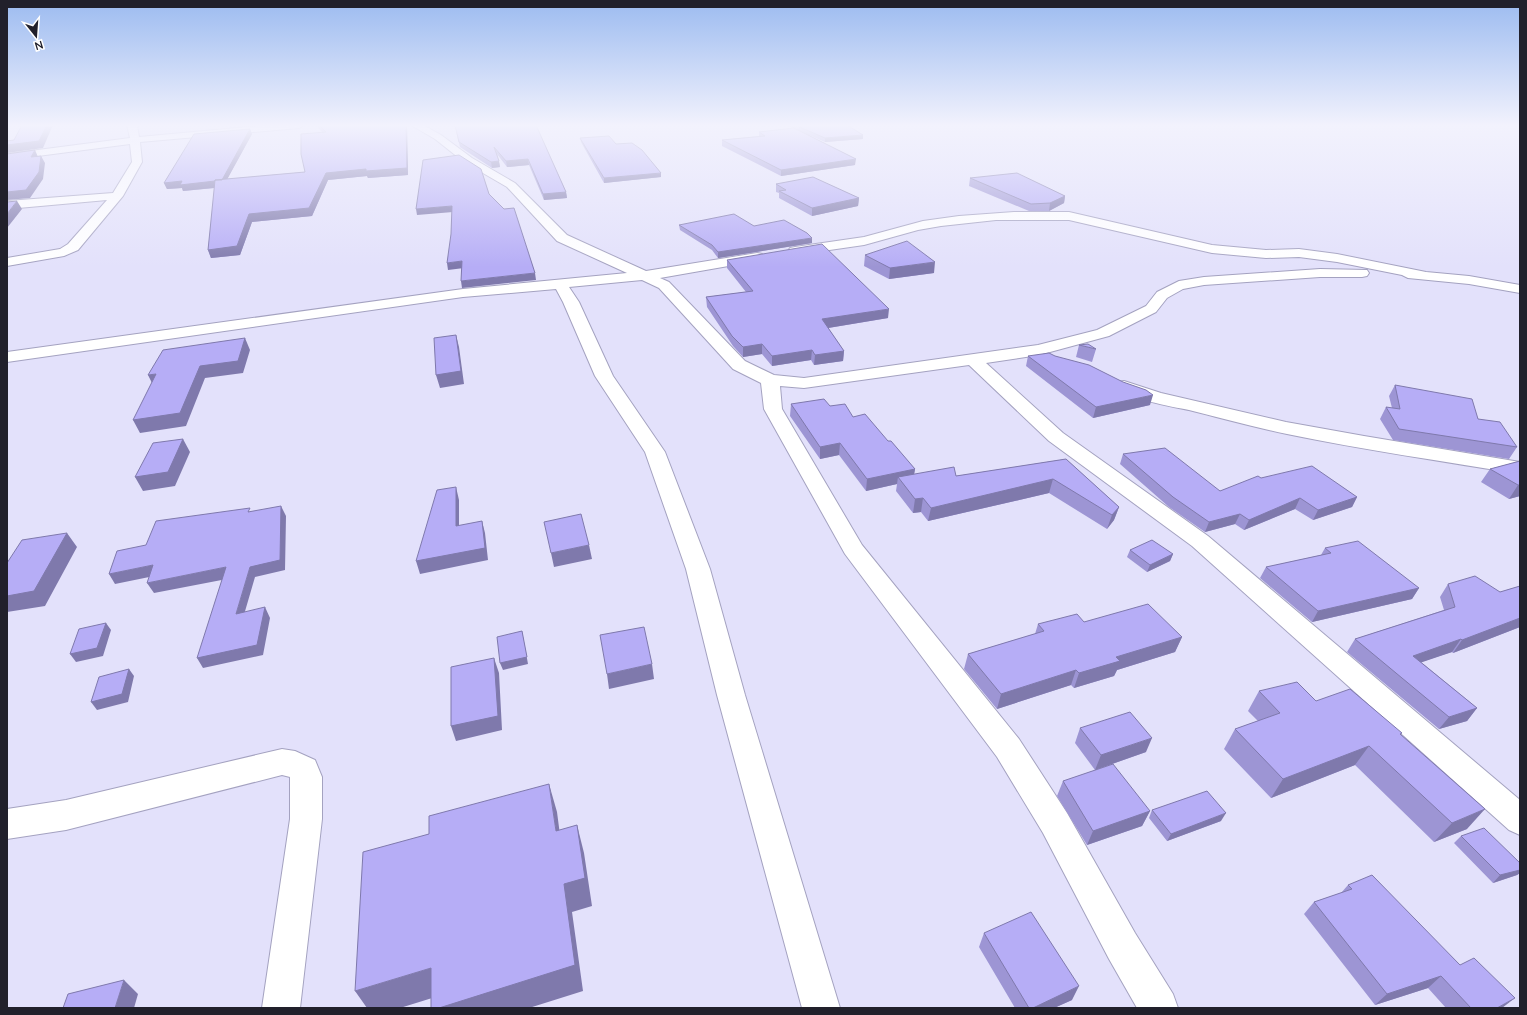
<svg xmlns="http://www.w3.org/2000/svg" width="1527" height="1015" viewBox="0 0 1527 1015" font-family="'Nunito Sans',sans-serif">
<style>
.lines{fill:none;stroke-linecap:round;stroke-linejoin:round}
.minor-casing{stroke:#a4a2c0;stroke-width:2}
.minor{fill:#fff;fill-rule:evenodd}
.wall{fill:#9d95d4}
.shaded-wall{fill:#7f79ac}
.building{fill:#b6adf6;stroke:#7f79ac}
</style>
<rect width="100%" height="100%" fill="#e3e1fb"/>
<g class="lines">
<g class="minor-casing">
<path id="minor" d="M127,125h10l2,12 131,-12h34l-5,3 -159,14 2,20 -19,34 -45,54 -14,6 -57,10v-8l53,-9 8,-5 39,-44 -100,9v-8l106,-8 19,-31 -2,-18 -123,16v-6l123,-16z
M411,125h12l18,10 31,23 43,25 52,52 79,36 111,-18 5,1 2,3 -2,3 -5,1 -97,17 9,4 76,79 29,14 30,3 234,-33 59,-15 49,-24 11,-14 22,-11 25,-4 116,-8 47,1 2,3 -2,3 -5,1h-42l-116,8 -21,4 -16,9 -11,14 -47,24 -70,19 -53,8 77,70 145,103 312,264v35l-11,-5 -317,-284 -143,-105 -80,-76 -165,23 -24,-2 2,23 80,136 157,194 48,74 68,120 38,61 5,14h-41l-28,-49 -66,-126 -46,-76 -152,-203 -81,-145 -3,-26 -28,-14 -74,-81 -17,-8 -73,7 10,15 34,74 52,76 45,117 35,126 95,313h-38l-85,-313 -31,-126 -41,-117 -50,-76 -32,-74 -7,-13 -93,8 -456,65v-10l456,-63 164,-16 -70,-32 -50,-54 -43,-25 -29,-23z
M1014,212h55l143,33 54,5 33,-1 38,5 89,18 43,4 51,9v8l-51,-9 -61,-6 -6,-3 -65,-13 -38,-5 -33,1 -54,-5 -143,-33h-73l-55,6 -23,4 -54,15 -69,10 -5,-1 -2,-3 2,-3 5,-1 69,-10 59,-16 36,-5z
M1124,381l37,12 125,29 78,14 156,26v12c-78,-13 -156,-24 -233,-40 -33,-7 -66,-16 -98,-24 -16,-3 -66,-12 -74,-24l3,-4z
M282,749l13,2 20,9 7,17v42l-22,189h-38l28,-189v-42l-8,-2 -216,55 -59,9v-30l59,-9z"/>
</g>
<use href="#minor" class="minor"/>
</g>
<path class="wall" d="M316,125h91l1,50 -40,3 -1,-2 -39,4 -16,36 -60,6 -12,33 -29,3 -3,-8 7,-62 -32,3 -1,-3 -15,1 -3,-6 86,-54 2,5 -25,45 78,-7 17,-40 -5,-6z
M453,125h83l30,67 1,6 -23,2 -15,-35 -22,2 -10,-13 3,13 -8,1 -32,-21 -5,-20z
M788,125h59l16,10v4l-38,3 -16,-7 46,30 -74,11 -59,-30v-6l37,-4v-4l34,-4 -5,-2z
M580,138l36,6 45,33 -57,6 -23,-41z
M970,178l95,18 -1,7 -15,8h-20l-60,-25z
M776,184l83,14 -1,8 -46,10 -33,-18v-5l-3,-1z
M679,225l75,1 58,17 -94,15 -6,-8 -32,-20z
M865,255l69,18 -45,6 -25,-13z
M727,260l161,58 -60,10 16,23 -1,10 -29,4 -3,-5 -39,6 -10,-12 -19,3 -10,-11 -26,-39 -1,-10 40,-5 -19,-24z
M1079,345l17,4 -4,13 -16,-5z
M1028,356l122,49 -57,13 -67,-52z
M1395,385l83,34 39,28 -8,12 -116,-19 -13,-21 6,-12 6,1 -3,-12z
M791,404l39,2 23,11 35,24 27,28 -1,5 42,2 110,-17 53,48 -5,13 -7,9 -58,-36 -121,28 -7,-9 -8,1 -17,-22 1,-7 -31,7 -27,-36 -19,4 -30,-43z
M1123,454l97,37 41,-13 96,19 -5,10 -39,13 -18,-11 -51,21 -9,-6 -30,8 -36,-25 -49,-43z
M1520,461v35l-11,3 -28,-17 9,-13z
M1325,548l94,40 -7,11 -100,23 -52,-44 6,-11 55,-12z
M1130,550l43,4 -3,7 -23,11 -20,-15z
M1448,584l52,8 20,-6v41l-67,26 -1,-1 -31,10 56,46 -10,13 -28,8 -92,-77 8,-13 89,-29 -4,-13z
M1084,622l98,15 -7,15 -58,18 -3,6 -40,12 -3,-3 -74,24 -33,-40 4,-15 67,-20 3,-10z
M1259,691l57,10 85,34 66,94 -33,13 -79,-77 -84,33 -47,-49 11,-20 23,-8 -10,-10z
M1080,728l66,24 -51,18 -20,-27z
M1063,781l87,30 -8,15 -55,19 -30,-49z
M1152,810l69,11 -54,20 -18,-23z
M1461,836l59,27v10l-3,2 -24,8 -39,-40z
M1348,885l112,80 42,43h-56l-18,-20 -53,17 -71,-91 10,-12 27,-9z
M984,933l88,67 -18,8h-39l-36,-61z"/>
<path class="shaded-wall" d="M47,125h6l-10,23 -36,5v-8z
M406,125h1l1,50 -40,3 -1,-2 -39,4 -16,36 -60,6 -12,33 -29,3 -3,-8 41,-36 77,-41z
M250,129l2,5 -29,53 -40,4 -1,-3 -15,1 -3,-6z
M863,135v4l-38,3v-4z
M35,150l3,7h-7z
M41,156l4,7 -2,16 -13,19 -23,2v-8z
M528,159l1,6 -22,2 -1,-6z
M856,159l-1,6 -74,11v-6z
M499,161l1,6 -8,1 -1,-6z
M661,173v4l-57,6v-5z
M566,192l1,6 -23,2 -1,-6z
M1065,196l-1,7 -15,8 1,-8z
M859,198l-1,8 -46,10v-8z
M17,201l5,8 -15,19v-14z
M452,206l1,6 -36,3 -1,-6z
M812,238v5l-94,15v-6z
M462,261l2,7 -16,2 -1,-7z
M935,262l-1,11 -45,6 1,-11z
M535,273l1,7 -74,8 -1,-7z
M889,309l-1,9 -66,11v-10z
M456,335l3,12 5,37 -24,4 -4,-13z
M245,338l5,12 -7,23 -38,5 -19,48 -46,7 -7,-13 67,-54z
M762,344v10l-19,3v-10z
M812,350l-1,10 -39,6v-10z
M844,351l-1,10 -29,4 1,-10z
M156,374l-2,13 -6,-12z
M1153,395l-3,10 -57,13 3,-11z
M183,439l7,13 -15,34 -32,5 -8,-14z
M840,443l-1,12 -19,4v-12z
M915,469l-2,12 -15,-4 -1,7 -31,7 1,-12z
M1053,479l-4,14 -121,28 3,-13z
M1518,485h2v11l-11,3z
M456,487l3,13v38l-3,-12z
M1357,497l-5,10 -39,13 5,-10z
M923,498l-2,14 -8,1 2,-14z
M1300,498l-5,11 -51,21 5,-10z
M281,506l5,10 -1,54 -30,7 -14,48 -5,-11 14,-47z
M1119,507l-5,13 -7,9 5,-14z
M1240,514l-5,10 -30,8 4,-10z
M482,521l3,12 3,27 -68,14 -4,-13z
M67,533l10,14 -32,59 -38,6v-16z
M589,545l3,14 -38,8 -3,-14z
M1173,554l-3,7 -23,11 3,-7z
M153,565l6,10 -44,9 -6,-10z
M226,567l6,11 -78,15 -7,-10z
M1419,588l-7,11 -100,23 6,-11z
M265,607l5,11 -7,37 -60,13 -6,-10z
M1520,618v9l-67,26 9,-13z
M106,623l5,7 -8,26 -27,6 -6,-8z
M522,631l6,33 -25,6 -3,-7z
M1182,637l-7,15 -58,18 -3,6 -40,12 5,-15 37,-16z
M1461,639l-9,13 -47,16 8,-12z
M494,658l5,15 3,57 -46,11 -5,-15z
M652,664l2,15 -45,10 -2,-15z
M129,669l5,7 -6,26 -31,8 -6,-8z
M1076,670l-5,15 -74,24 4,-15z
M1477,708l-10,13 -28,8 10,-12z
M1152,738l-6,14 -51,18 6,-15z
M1369,746l-14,19 -84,33 12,-19z
M549,784l8,28 6,46 -7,-27z
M1485,809l-18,20 -33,13 18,-19z
M1150,811l-8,15 -55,19 6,-14z
M1226,813l-5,8 -54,20 4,-7z
M577,825l7,28 8,53 -20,6 11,79 -54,17h-90l125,-124z
M1520,870v3l-3,2 -24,8 7,-8z
M431,968l14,26 -45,14h-33l-12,-17z
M1441,976l-13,12 -53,17 12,-11z
M124,980l14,14 -4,14h-19z
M1079,986l-7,14 -18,8h-21z
M1515,998l-13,10h-5z"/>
<path class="building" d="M22,125h25l-8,16 -32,4v-4l7,-1z
M319,125h87l1,43 -41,3v-2l-40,4 -17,35 -60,6 -12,32 -29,4 7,-70 90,-8 -4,-18v-20l25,-2z
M455,125h81l30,67 -23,2 -15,-35 -22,2 -12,-14 5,14 -8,1 -32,-20z
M795,125h52l16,10 -38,3z
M794,128l62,31 -75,11 -59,-30 43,-4 -6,-4z
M250,129l-28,51h-7v1l-35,4 2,-4 -18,2 30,-49z
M609,136l7,8 16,-1 10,7 19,23 -57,5 -24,-40z
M35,150l-4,7 10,-1 -2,16 -13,18 -19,2v-38z
M459,155l22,14 8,25 15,15 10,-1 21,65 -74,8 1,-20 -15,2 4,-29 1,-28 -36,3 7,-49z
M1017,173l48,23 -15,7 -19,1 -61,-26z
M813,177l46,21 -47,10 -33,-17 7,-1 -10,-6z
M17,201l-10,13v-12z
M734,214l20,12 30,-6 23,13 5,5 -94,14 -6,-7 -33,-20z
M907,241l28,21 -45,6 -25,-13z
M822,244l67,65 -67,10 22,32 -29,4 -3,-5 -40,6 -10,-12 -19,3 -11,-11 -26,-39 47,-6 -26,-31z
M456,335l5,36 -25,4 -2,-37z
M245,338l-7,23 -38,5 -20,47 -47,7 23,-46 -8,1 15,-25z
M1088,344l8,5 -17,-4z
M1049,353l6,3 34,9 34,17 23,8 7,5 -57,12 -68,-51z
M1395,385l77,14 6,20 22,3 17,25 -118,-18 -13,-22 14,2z
M824,399l6,7 15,-2 8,13 12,-3 23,27h3l24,28 -48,10 -27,-36 -20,4 -29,-43z
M183,439l-15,33 -33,5 18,-34z
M1165,448l55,43 38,-15 3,2 51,-12 45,31 -39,13 -18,-12 -51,22 -9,-6 -31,8 -36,-25 -50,-43z
M1066,459l53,48 -7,8 -59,-36 -122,29 -8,-10 -8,1 -17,-22 56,-10 2,9z
M1520,461v24h-2l-28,-16z
M456,487v39l26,-5 3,27 -69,13 21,-71z
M281,506l-1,54 -30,7 -14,47 29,-7 -8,38 -60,13 29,-91 -79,16 6,-18 -44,9 8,-23 29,-6 10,-24 94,-13 -2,4z
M581,514l8,31 -38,8 -7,-31z
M67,533l-33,58 -27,5v-33l15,-23z
M1152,540l21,14 -23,11 -20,-15z
M1358,541l61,47 -101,23 -52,-44 65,-14 -6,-5z
M1475,576l25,16 20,-6v32l-58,22 -1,-1 -48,17 64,52 -28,9 -94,-78 100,-32 -7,-23z
M1148,604l34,33 -66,20 4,4 -41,12 -3,-3 -75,24 -33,-40 76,-23 -6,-7 39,-10 7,8z
M106,623l-9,25 -27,6 9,-25z
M644,627l8,37 -45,10 -7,-39z
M522,631l5,26 -27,6 -3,-26z
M494,658l4,58 -47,10v-59z
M129,669l-7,25 -31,8 8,-25z
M1297,682l19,19 34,-12 52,44 -2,1 85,75 -33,14 -83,-77 -86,33 -48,-50 45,-16 -21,-22z
M1130,712l22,26 -51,17 -21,-27z
M1113,764l37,47 -57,20 -30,-50z
M549,784l7,47 21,-6 8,53 -21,6 11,81 -136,43h-8v-40l-76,23 8,-139 66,-18v-18z
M1207,791l19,22 -55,21 -19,-24z
M1484,828l36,35v7l-20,5 -39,-39z
M1372,875l88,90 14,-7 41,40 -18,10h-26l-30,-32 -54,18 -73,-92 38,-13 -4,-4z
M1031,912l48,74 -46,22h-4l-45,-75z
M124,980l-9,28h-52l5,-14z"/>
<linearGradient id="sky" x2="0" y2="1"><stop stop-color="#9cbbf0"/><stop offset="0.47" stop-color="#f2f2fd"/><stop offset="1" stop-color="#f2f2fd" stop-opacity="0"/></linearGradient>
<rect width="1527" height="267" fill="url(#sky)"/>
<rect width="1527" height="1015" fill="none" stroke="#21202b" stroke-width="16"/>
<g transform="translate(36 36) rotate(163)" stroke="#ffffff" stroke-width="3" paint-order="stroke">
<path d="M0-3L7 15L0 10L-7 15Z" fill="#21202b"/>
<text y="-6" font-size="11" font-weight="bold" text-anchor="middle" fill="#21202b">N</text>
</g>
</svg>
